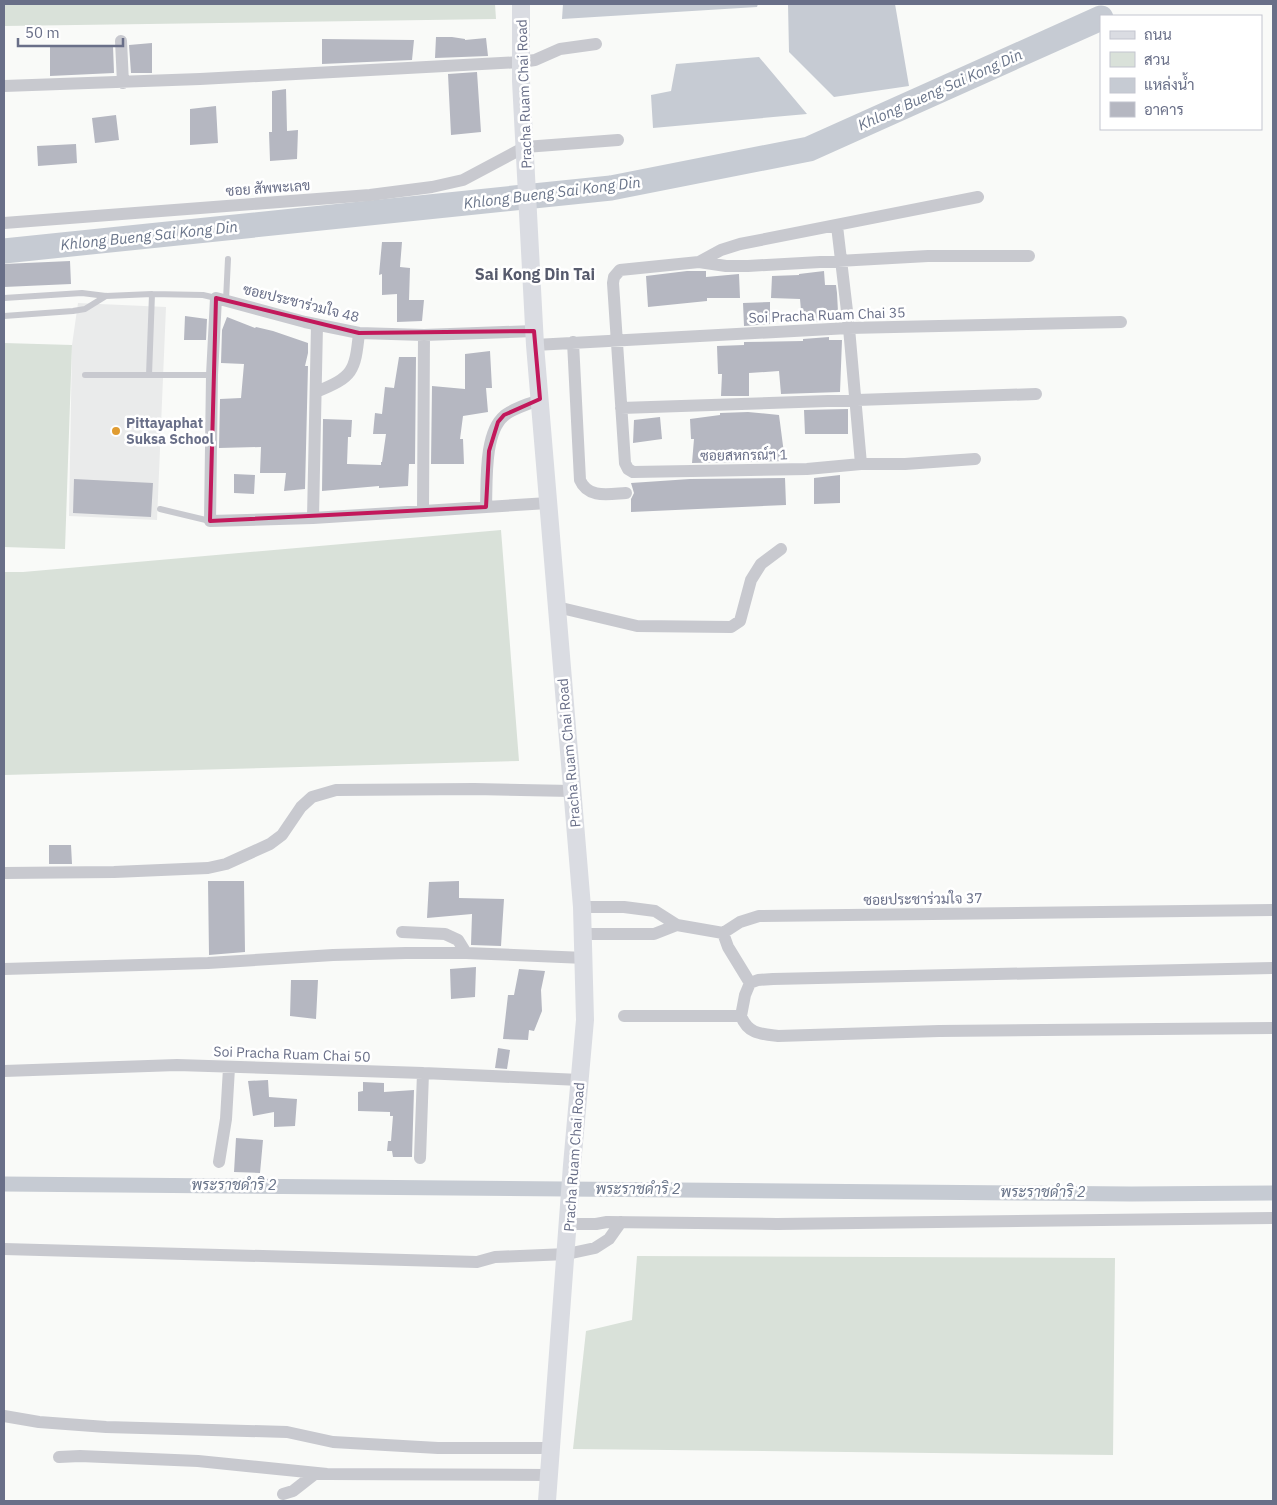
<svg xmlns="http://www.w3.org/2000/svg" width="1277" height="1505" viewBox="0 0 1277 1505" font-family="'IBM Plex Sans',Sarabun,sans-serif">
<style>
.built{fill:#eaebeb}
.green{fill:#d9e1d9}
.water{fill:#c6cbd3}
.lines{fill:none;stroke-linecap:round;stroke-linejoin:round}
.canal{stroke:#c6cbd3;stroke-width:15}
.river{stroke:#c6cbd3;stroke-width:25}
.building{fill:#b5b7c1}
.lane{stroke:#c8c9cf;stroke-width:6}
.street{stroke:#c8c9cf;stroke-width:12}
.secondary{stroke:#dadce2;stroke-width:18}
.marked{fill:none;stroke:#c2185b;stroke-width:4;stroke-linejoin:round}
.poi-dot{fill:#e09c31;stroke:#fff;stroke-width:2}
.labels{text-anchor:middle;stroke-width:5;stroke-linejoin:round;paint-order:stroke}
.street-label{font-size:14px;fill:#696f88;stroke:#fff}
.poi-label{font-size:14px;font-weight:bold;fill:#696f88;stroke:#fff;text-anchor:start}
.water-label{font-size:15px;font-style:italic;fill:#6a758a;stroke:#fff}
.quarter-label{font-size:16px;font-weight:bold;fill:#575b6d;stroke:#fff}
</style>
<rect width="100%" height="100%" fill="#f9faf8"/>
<path class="built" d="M78,303l88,4 -9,213 -88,-4 3,-171z"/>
<path class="green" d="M4,4h491l1,15 -492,7z
M4,343l68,2 -7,204 -61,-2z
M501,530l18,231 -515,14v-203h19z
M637,1256l478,2 -2,197 -540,-6 13,-118 46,-11z"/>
<path class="water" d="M563,4h195l-1,3 -195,12z
M788,4h107l14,82 -75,11 -45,-45z
M759,57l48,57 -154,14 -2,-33 20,-4 5,-27z"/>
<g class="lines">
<path class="canal" d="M4,1184l1127,10 142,-1"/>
<path class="river" d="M4,251l607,-63 198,-39 292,-131"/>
</g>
<path class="building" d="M436,37h16l13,2v1l21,-2 2,18 -53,2z
M322,39l92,1 -2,20 -90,4z
M152,43v30h-21l-2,-28z
M112,45l1,1 1,27 -64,3v-30z
M477,72l4,60 -30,3 -3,-61z
M286,89l1,42 11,-1 -1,29 -27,2 -1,-29h3v-41z
M216,106l2,37 -28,2v-36z
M116,115l3,25 -24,3 -3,-25z
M76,144l1,19 -39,3 -1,-20z
M382,242h20l-2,25 10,1 -1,32h15l-2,21 -25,1v-28l-15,1v-21l-3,1z
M70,261l1,23 -67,3v-23z
M687,271h19v6l33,-3 1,24h-33v3l-59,6 -2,-31z
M824,271l1,14h11l1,8 1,19 -11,1 1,8 -26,1 -2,-23 -29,-1 1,-22 27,-1v-1z
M770,302v22l-26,2 -1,-23z
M185,316l22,3 -1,21h-22z
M227,317l28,11 1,-1 17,4 35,12v10l-3,13h3l-3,123 -21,2 2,-18h-26l1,-26 -42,1 1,-49 21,-1 3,-34 -23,-1 1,-33z
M829,337v3h13l-2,52 -59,2 -2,-23 -30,2v23h-28l1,-22h-4l-1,-28 27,-1v-3l59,-1v-2z
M490,351l2,37h-6l2,24 -25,4 -3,23h3l1,25h-33l1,-78 33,3v-35z
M399,357h17l-1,107h-6l-1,22 -29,2v-2l-57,5 1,-72 29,1 -1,17h-3l-1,27 34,1v-3h1l4,-28h-13l2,-21 7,1 3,-27 9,1z
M848,409v25h-43l-1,-24z
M748,412l31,3 6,46 -93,2 2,-24h-3l-1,-20 30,-4v-2z
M660,417l2,22 -29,4 1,-23z
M234,474l21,1 -1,19 -20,-1z
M840,475v28l-26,1v-26z
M785,478l1,27 -155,7v-13l3,-6 -3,-10 59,-4z
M74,479l79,4 -2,34 -78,-4z
M49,845h22l1,19h-23z
M208,881h36l1,71 -36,3z
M459,881v17l45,1 -3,47 -30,-1 1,-31 -45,4 2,-36z
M476,967l-1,30 -24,2 -1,-30z
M519,969l26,2 -4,19 1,21 -8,20 -5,-1 -1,10 -25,-1 5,-44h6z
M291,980h27l-2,39 -26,-3z
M498,1048l12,2 -3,19 -12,-1z
M268,1080l1,17 28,2 -2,27 -21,1v-15l-21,4 -5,-35z
M363,1082l21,1v9l30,-2 -2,67h-19l-1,-6h-5l1,-10h3l2,-25h-3v-4l-32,-1v-19l5,-1z
M236,1138l27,2 -3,33 -26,-1z"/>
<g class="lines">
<path class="lane" d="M4,298l78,-5 24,3 46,-2 51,1 13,3
M226,300l2,-41
M4,316l69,-5 12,-2 21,-13
M85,375h127
M149,375l3,-81
M160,509l50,12"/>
<path class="street" d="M121,41l2,42
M4,86l196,-7 321,-17 14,-2 25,-11 36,-5
M4,223l366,-28 62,-8 31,-7 62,-33 93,-7
M837,226l12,102 12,136
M699,262l27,4h22l180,-10h101
M534,331l-110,4 -65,-2 -54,-11 -89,-24 -4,77 -2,146 103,-3 235,-15
M573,342l7,138c8,19 29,14 46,13
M535,345l314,-17 272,-6
M316,392c37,-15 39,-20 43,-59
M621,408l415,-14
M975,459l-70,5h-44l-54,5 -174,3 -5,-3 -3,-6 -12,-180 1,-6 6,-7 79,-8 22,-12 19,-6 238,-47
M486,507c1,-25 -2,-74 18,-91 7,-7 26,-12 36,-17
M423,510l1,-175
M313,518l4,-193
M557,607l80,19 94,1 9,-6 11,-41 10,-16 20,-15
M4,873l110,-1 94,-4 18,-4 44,-20 12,-9 19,-28 11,-10 24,-7 138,-1 98,2
M582,907h42l31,4 22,14 46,8 17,-11 19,-6 514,-6
M402,932l43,2 13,6 8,13
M723,933l5,14 22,36 8,-3 15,-1 500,-11
M584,934h70l23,-9
M4,969l204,-6 125,-8 73,-2h60l119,5
M624,1016h117l4,-21 5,-12
M741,1016c7,18 20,18 37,20l161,-5 334,-3
M4,1071l173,-6 246,8 157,7
M420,1158l3,-85
M219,1162l7,-43 3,-51
M569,1224h27l11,-2 170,2 496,-6
M4,1249l473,13 18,-5 72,-3 28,-6 14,-9 12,-17
M4,1416l35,6 67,5 181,5 46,10 105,6h113
M59,1457l21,-1 118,5 129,13 222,1
M283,1494l10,-3 23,-18"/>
<path class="secondary" d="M521,4v77l14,264 47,562 3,113 -13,145 -25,336"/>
</g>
<path class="marked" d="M216,298l143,35 175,-2 6,68 -36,16 -6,7 -9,29 -3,56 -276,14z"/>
<circle class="poi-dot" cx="116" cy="431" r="5"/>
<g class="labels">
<g class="street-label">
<text transform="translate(524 94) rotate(-92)" y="5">Pracha Ruam Chai Road</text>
<text transform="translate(268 188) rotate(-4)" y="5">ซอย สัพพะเลข</text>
<text transform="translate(301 303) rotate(14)" y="5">ซอยประชาร่วมใจ 48</text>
<text transform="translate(827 315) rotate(-2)" y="5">Soi Pracha Ruam Chai 35</text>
<text transform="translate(744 455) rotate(-1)" y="5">ซอยสหกรณ์ฯ 1</text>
<text transform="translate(569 753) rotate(-95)" y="5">Pracha Ruam Chai Road</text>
<text transform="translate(923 899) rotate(-1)" y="5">ซอยประชาร่วมใจ 37</text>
<text transform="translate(292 1054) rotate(2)" y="5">Soi Pracha Ruam Chai 50</text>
<text transform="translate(574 1157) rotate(-86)" y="5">Pracha Ruam Chai Road</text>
</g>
<g class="poi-label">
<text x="126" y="428">Pittayaphat<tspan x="126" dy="16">Suksa School</tspan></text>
</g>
<g class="water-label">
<text transform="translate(940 90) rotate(-24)" y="5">Khlong Bueng Sai Kong Din</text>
<text transform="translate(552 193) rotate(-7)" y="5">Khlong Bueng Sai Kong Din</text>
<text transform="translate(149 236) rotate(-6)" y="5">Khlong Bueng Sai Kong Din</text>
<text x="234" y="1190">พระราชดำริ 2</text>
<text x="638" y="1194">พระราชดำริ 2</text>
<text x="1043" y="1197">พระราชดำริ 2</text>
</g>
<g class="quarter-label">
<text x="535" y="280">Sai Kong Din Tai</text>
</g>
</g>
<rect width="1277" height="1505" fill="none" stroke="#696f88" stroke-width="10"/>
<rect x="1100" y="15" width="162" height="115" fill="#ffffff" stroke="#c3c5cf"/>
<rect x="1110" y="31" width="25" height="8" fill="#dadce2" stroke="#c3c5cf"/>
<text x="1144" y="40" font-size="15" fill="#696f88">ถนน</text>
<rect x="1110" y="52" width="25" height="15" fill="#d9e1d9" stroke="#c3c5cf"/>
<text x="1144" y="65" font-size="15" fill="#696f88">สวน</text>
<rect x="1110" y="78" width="25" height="15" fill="#c6cbd3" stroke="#c3c5cf"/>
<text x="1144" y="90" font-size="15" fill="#696f88">แหล่งน้ำ</text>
<rect x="1110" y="102" width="25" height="15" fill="#b5b7c1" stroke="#c3c5cf"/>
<text x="1144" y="115" font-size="15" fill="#696f88">อาคาร</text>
<path d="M18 38v8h105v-8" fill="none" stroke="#696f88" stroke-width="2.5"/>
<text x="25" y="38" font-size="15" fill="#696f88" stroke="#ffffff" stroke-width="4" paint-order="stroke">50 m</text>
</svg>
